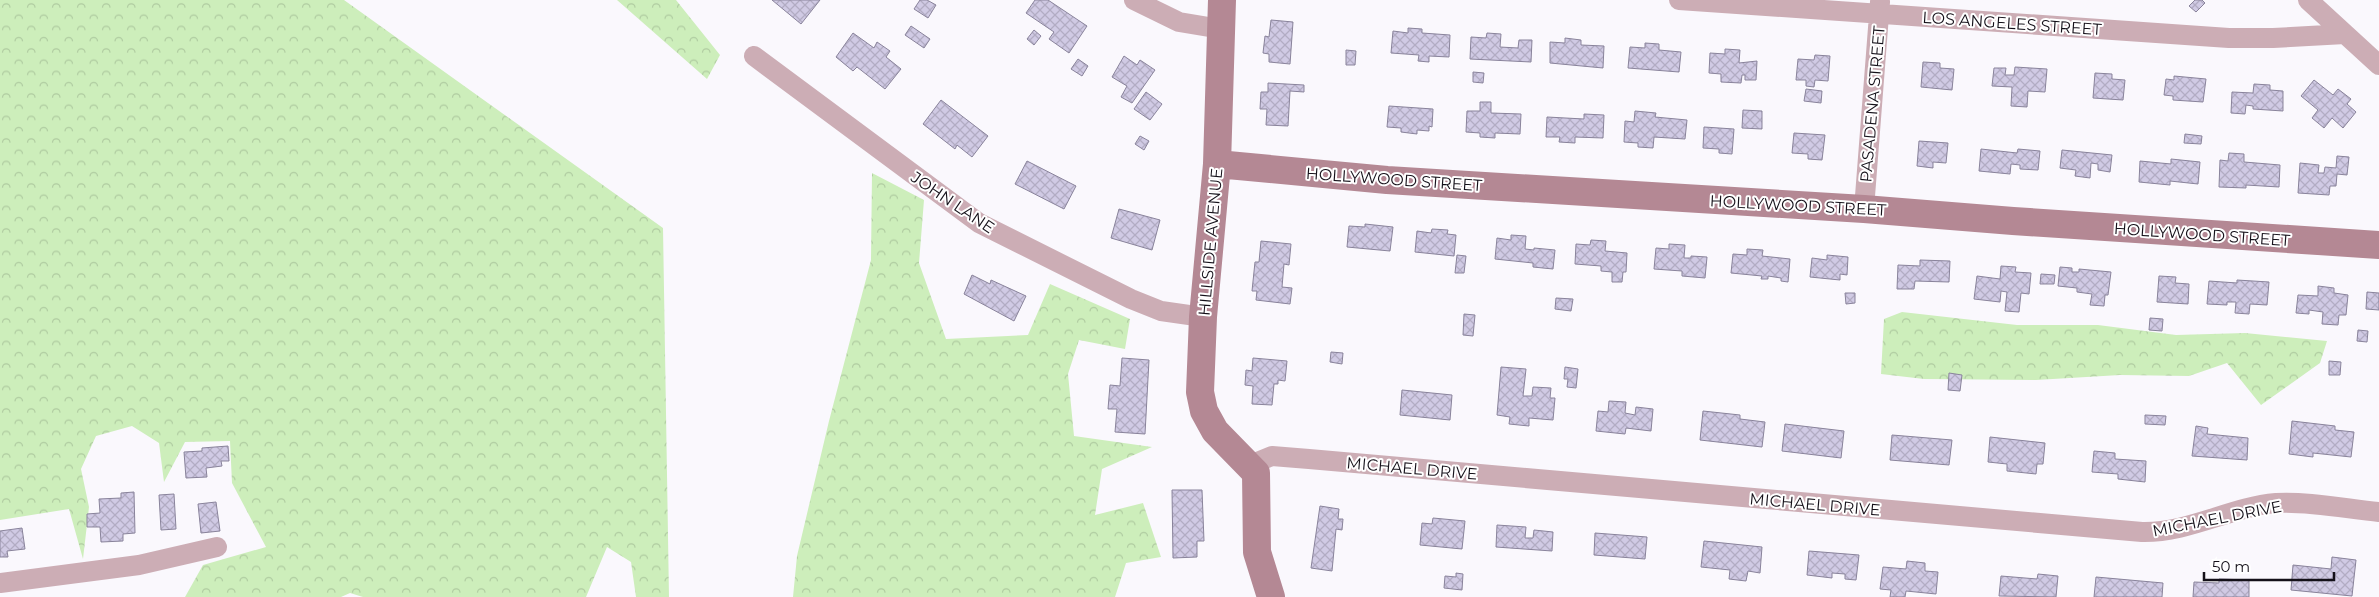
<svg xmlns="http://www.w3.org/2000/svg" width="2379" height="597" viewBox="0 0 2379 597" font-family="Montserrat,sans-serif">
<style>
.forest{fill:url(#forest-crowns)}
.building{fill:url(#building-cross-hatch);stroke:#89839b}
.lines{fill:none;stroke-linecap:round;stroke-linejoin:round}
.street{stroke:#ccadb5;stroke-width:20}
.secondary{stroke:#b48894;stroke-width:28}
.labels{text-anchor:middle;stroke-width:4;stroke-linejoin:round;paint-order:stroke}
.street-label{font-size:16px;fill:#141019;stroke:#fff}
</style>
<defs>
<pattern id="forest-crowns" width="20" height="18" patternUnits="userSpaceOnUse" patternTransform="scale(1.25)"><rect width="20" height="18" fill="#cdeebb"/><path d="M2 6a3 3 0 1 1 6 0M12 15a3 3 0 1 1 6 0" fill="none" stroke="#afcba0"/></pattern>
<pattern id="building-cross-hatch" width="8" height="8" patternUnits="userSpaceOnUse" patternTransform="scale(1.25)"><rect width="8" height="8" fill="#d0cae4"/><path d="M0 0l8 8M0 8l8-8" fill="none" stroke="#b2acc3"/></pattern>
</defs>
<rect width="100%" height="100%" fill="#faf8fd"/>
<path class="forest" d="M0,0h344l319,228 6,369h-33l-5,-35 -24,-15 -21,50h-223l-13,-4 -9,4h-156l18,-32 63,-18 -34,-64 -2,-42 -45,1 -21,40 -5,-39 -27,-17 -36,10 -15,33 8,38 -6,52 -14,-50 -69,11z
M617,0h59l44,55 -13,24z
M872,173l52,27 -5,63 27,76 82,-4 22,-51 80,35 -5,30 -46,-9 -11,34 6,62 78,11 -50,22 -7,46 48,-12 18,54 -35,6 -11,34h-322l4,-41 32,-135 42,-161z
M1902,312l115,13h81l78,10 69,-2 82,8 -7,22 -59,42 -34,-42 -38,13 -69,-1 -84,5 -112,-1 -43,-5 3,-55z"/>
<path class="building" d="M772,0h48l-19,24z
M920,0h7l9,5 -8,13 -14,-9z
M1035,0h13l39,26 -18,27 -20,-14 5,-7 -28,-19z
M2195,0h7l3,3 -9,9 -7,-6z
M1271,20l22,2 -3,42 -21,-2v-8l-6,-1 2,-17 4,1z
M911,26l19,13 -6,9 -19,-13z
M1408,28l14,1v4l28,2 -1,22 -20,-1v6l-11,-1 1,-6 -28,-2 2,-22 15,2z
M1034,30l7,6 -7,9 -7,-6z
M853,33l21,15 3,-6 13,9 -4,6 15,12 -16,20 -28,-22 -4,4 -17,-14z
M1487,33l14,1 -1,13 18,1 1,-8h13l-1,22 -61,-3 1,-22 15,1z
M1565,38l16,2v5l23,1 -1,22 -53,-5v-21l15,1z
M1645,43l14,1v6l22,2 -2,20 -51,-4 2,-21 15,1z
M1725,49l15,1 -1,13 18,-2 -1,19h-11v-5h-3l-1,8 -20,-1v-8l-12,-1 1,-20 15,1z
M1346,50l10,1 -1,14h-9z
M1815,55l15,1 -2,25 -13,-1 -1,7 -8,-1v-6h-10l2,-21 16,1z
M1124,56l13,9 3,-5 15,10 -23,33 -11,-6 6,-11 -15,-9z
M1078,59l10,7 -6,10 -11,-7z
M1923,62l17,1v5l14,1 -2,21 -31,-3z
M2015,67l32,2 -2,23 -17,-1 -1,16 -16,-1 1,-19 -20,-1 2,-18h12l-1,7h9z
M1473,72l11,1 -1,10 -10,-1z
M2095,73l17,1v5l13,1 -2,20 -30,-2z
M2174,76l32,3 -3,23 -30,-2v-4l-9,-1 2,-16 8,1z
M2314,80l19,15 5,-6 13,10 -4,5 9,8 -13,16 -11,-10 -8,10 -12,-10 6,-8 -17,-14z
M1268,83l36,2v7l-14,-1 -2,35 -22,-1 1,-16h-7l1,-17h7z
M2254,84l16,1v5l13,1v20l-30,-2v-3l-7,-1 -1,9 -14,-1 1,-21 21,1z
M1806,89l16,2 -1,12 -17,-2z
M1146,92l16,12 -12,16 -16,-11z
M941,100l47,36 -16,21 -15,-12 -2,4 -32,-25z
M1480,102h11v11l30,1 -1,20 -25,-1v5l-15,-1v-4l-14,-1 1,-21h13z
M1389,106l44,3 -1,18 -3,-1v5l-12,-1v4l-16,-2v-4l-14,-1z
M1743,110l19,1v18l-20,-1z
M1635,111l21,2 -1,4 32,3 -2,19 -31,-2 -1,11 -15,-1v-4l-14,-1 1,-21 9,1z
M1584,114l20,1 -1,23 -28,-1v6l-16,-1 1,-5h-14l1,-20 37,2z
M1704,127l30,2 -2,25 -13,-1v-4l-16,-1z
M1794,133l31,2 -3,25 -14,-1v-5l-16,-1z
M2185,134l17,2 -1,8 -17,-1z
M1140,136l9,5 -5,9 -9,-6z
M1919,141l29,2 -2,20 -13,-1v6l-16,-2z
M1981,149l36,4 1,-4 22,2 -2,19 -18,-1v-4l-9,-1 -1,10 -31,-3z
M2062,150l50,5 -2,17 -12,-2v-6l-7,-1 -1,15 -15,-2 1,-6 -16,-2z
M2229,153l15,1v8l36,3 -1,22 -33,-2v3l-27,-1 1,-27 8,1z
M2337,156l12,1 -2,18 -10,-1 -1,12h-6l-1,9 -31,-2 2,-30 19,2 -1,8h6l1,-6 11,1z
M2171,159l29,3 -2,22 -28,-3v4l-31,-3 1,-21 31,3z
M1027,161l49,25 -12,23 -49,-25z
M1119,209l41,11 -8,30 -41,-12z
M1365,224l28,3 -3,24 -43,-4 2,-21 16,1z
M1432,229l16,1 -1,4 9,1 -2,21 -39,-4 2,-21 14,2z
M1511,235l15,1 -1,13 9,1v-2l21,2 -2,19 -20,-2v-4l-38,-4 2,-21 14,2z
M1591,240l15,1 -1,10 22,2 -1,19h-3l-1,10h-10v-10l-11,-1v-5l-26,-2 1,-20 14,1z
M1261,241l30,3 -2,21 -5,-1 -2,23 10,1 -2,16 -34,-4 1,-9h-5l3,-29h4z
M1669,244l16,1 -1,13h7v-2l16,1 -2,21 -23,-2v-5l-28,-2 2,-21 13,1z
M1747,249l16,1 -1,6 28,3 -2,23 -7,-1v-3l-13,-2v3h-7l1,-3 -31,-3 2,-19 14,1z
M1457,255l9,1 -2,17h-9z
M1827,255l21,2 -1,18 -7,-1v6l-30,-3 2,-19 15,2z
M1920,260l30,1 -1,21 -34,-1 -1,8h-17l1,-24 22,1z
M2001,266l15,1 -1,5 16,1 -2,21 -8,-1 -2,19 -14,-1 2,-19 -6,-1 -1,11 -26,-3 3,-23 23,3z
M2060,267l12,1v4h7v-3l32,3 -3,23h-3l-1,11 -14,-1 2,-11 -15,-2v-4l-19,-2z
M2041,274l14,1 -1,9h-14z
M972,275l18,9 1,-4 35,16 -12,25 -50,-27z
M2159,276l17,1 -1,6 14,1 -1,20 -31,-2z
M2237,280l32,2 -2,23 -17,-1 -1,10 -14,-1 1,-11h-9v3l-20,-1 2,-23 28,2z
M2318,286l16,2v5l14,2 -2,20h-7l-1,10 -16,-1 1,-12 -14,-2v4l-13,-1 2,-18 20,1z
M2367,292l12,1v17l-13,-1z
M1845,293h10v10l-9,1z
M1556,298l17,1 -2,12 -16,-2z
M1464,314l11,1 -2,21 -10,-1z
M2150,318l13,1 -1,12 -13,-1z
M2358,330l10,1 -1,11 -10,-1z
M1331,352l12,1 -1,11 -12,-2z
M1122,358l27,2 -4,74 -30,-2 2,-23h-9l2,-24 10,1z
M1253,358l34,3 -2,20 -7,-1v4h-4l-2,21 -20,-1 1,-18 -8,-1 1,-15 6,1z
M2329,361l12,1 -1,13h-11z
M1501,367l25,2 -3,27h9l1,-9 18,1 -1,10h5l-2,22 -24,-2v8l-20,-2 1,-7 -13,-2z
M1565,367l13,2 -2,19 -9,-1 1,-8h-4z
M1949,373l13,2 -2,16 -12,-1z
M1402,390l50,5 -2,25 -50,-5z
M1609,401l17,1 -1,11 10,2 1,-8 17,2 -2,22 -25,-3 -1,6 -29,-3 2,-20 10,1z
M1703,411l37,4v4l25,3 -3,25 -62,-7z
M2145,415l21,1 -1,9 -20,-1z
M2292,421l43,5v4l19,2 -3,25 -38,-4v4l-24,-3z
M1785,424l59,7 -3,27 -59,-7z
M2196,426l12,2 -1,6 41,4 -1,22 -55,-4z
M1892,435l60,5 -3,25 -59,-5z
M1990,437l55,6 -2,21h-6l-1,10 -29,-3v-7l-19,-2z
M228,446l1,15h-8l1,5 -16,2 1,9 -21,1 -2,-26 18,-1v-3z
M2094,451l21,2v6l31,2 -1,21 -27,-3v-5l-26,-2z
M1172,490h30l2,51h-7v16l-24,1z
M134,492l1,41 -12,1v7l-22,1 -1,-15h-13v-13l13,-1 -1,-14 22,-1v-5z
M174,494l2,35 -15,1 -2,-35z
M216,502l4,29 -19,2 -3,-29z
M1320,506l19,3 -1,10h5l-1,11 -6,-1 -4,42 -21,-3z
M1433,518l32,3 -3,28 -42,-4 2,-22 10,1z
M1497,525l29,2 -1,11h8l1,-8 19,2 -1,19 -56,-4z
M22,528l3,21 -18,2 1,6h-8v-26z
M1595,533l52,4 -2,22 -51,-4z
M1704,541l58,6 -2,26 -12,-2 -2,10 -17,-2 1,-9 -29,-3z
M1809,551l50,4 -3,25 -11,-1v-5l-13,-1v5l-25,-3z
M2332,557l24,3 -4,36 -61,-6 2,-25 38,4z
M1907,561l18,2v8l13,1 -2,22 -30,-3 -1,6h-15l1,-7 -11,-1 3,-22 23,2z
M1456,573l7,1 -1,16 -18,-2 1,-12 11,1z
M2038,574l20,2 -2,21 -57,-1 2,-20 36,3z
M2096,577l67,6 -1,14h-68z
M2219,579l30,1v17h-56l1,-15 25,1z"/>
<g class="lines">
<path class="street" d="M1134,0l45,22 42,7
M1679,0l550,38h44l72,-4
M2308,0l71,65
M754,56l225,167 152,76 30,12 42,6
M1864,209l16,-207
M1250,465l22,-9 37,3 833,73c47,1 88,-25 134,-29 31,-2 72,6 103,9
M0,583l139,-18 78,-18"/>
<path class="secondary" d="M1222,0l-5,164 -14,153 -3,75 4,19 11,20 41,42 1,79 14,45
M1217,164l170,16 477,29 149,12 366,24"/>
</g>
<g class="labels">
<g class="street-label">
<text transform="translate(2012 23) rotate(4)" y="6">LOS ANGELES STREET</text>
<text transform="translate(1872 104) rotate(-85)" y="6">PASADENA STREET</text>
<text transform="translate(1394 179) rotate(4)" y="6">HOLLYWOOD STREET</text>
<text transform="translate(953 202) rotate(34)" y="6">JOHN LANE</text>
<text transform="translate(1798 205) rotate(3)" y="6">HOLLYWOOD STREET</text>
<text transform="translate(2202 234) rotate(4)" y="6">HOLLYWOOD STREET</text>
<text transform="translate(1210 242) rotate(-85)" y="6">HILLSIDE AVENUE</text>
<text transform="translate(1412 468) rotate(5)" y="6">MICHAEL DRIVE</text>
<text transform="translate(1815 504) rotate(5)" y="6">MICHAEL DRIVE</text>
<text transform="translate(2217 518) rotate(-11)" y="6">MICHAEL DRIVE</text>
</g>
</g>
<path d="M2204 572v8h130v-8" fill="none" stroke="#141019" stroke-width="2.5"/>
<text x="2212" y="572" font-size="15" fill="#141019" stroke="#ffffff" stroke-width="4" paint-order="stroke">50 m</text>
</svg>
